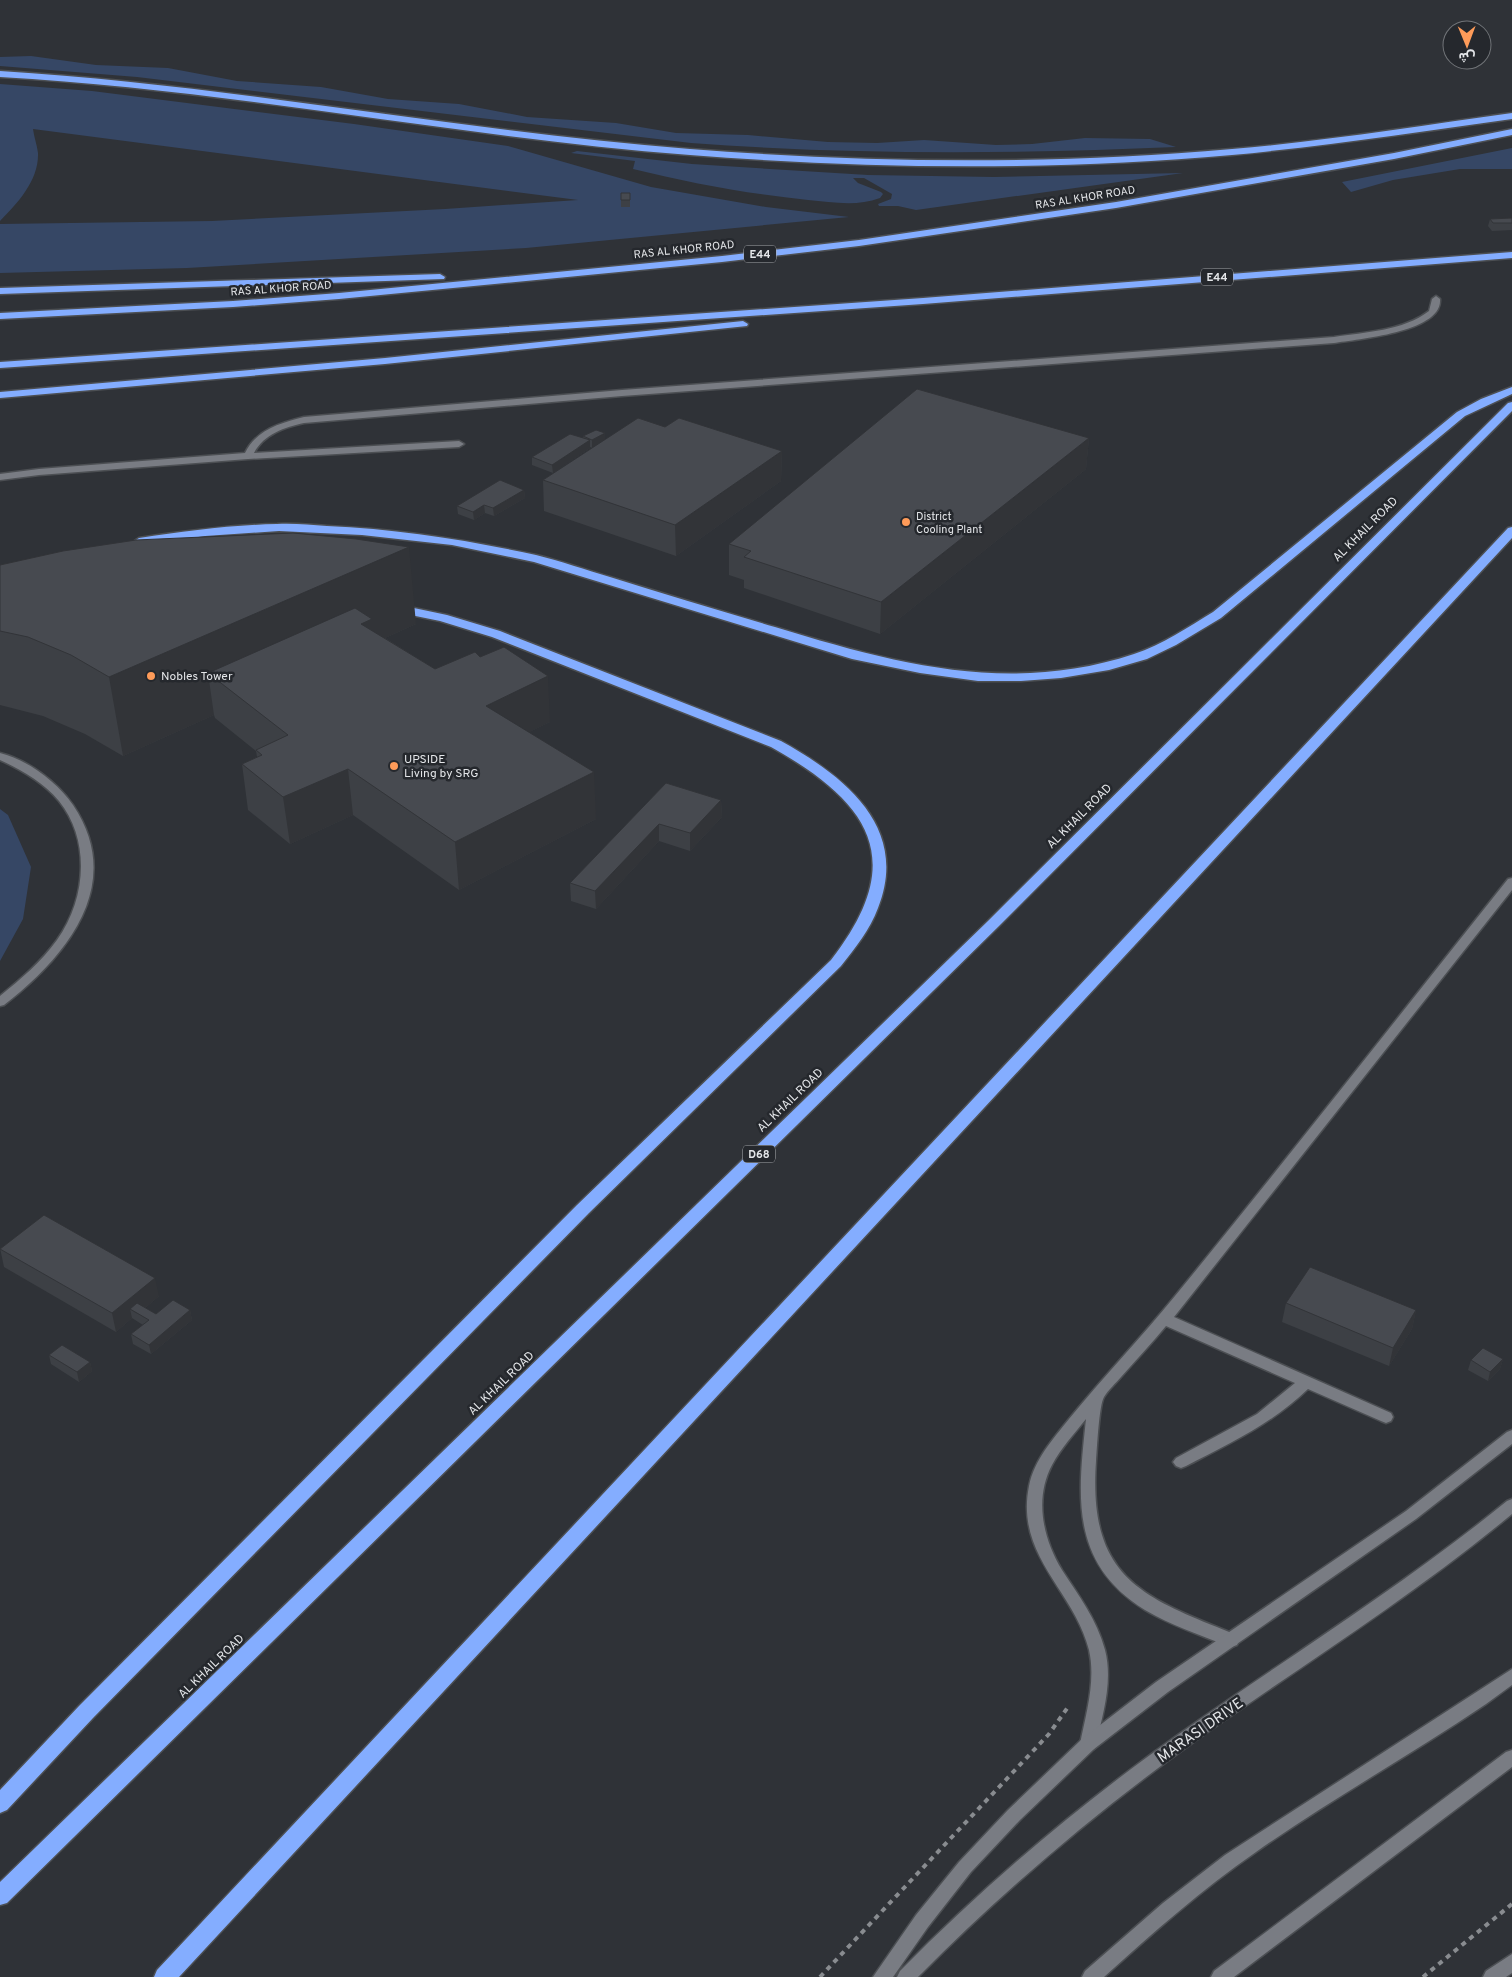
<svg xmlns="http://www.w3.org/2000/svg" width="1512" height="1977" viewBox="0 0 1512 1977" font-family="Overpass,Vazirmatn,sans-serif">
<style>
.green{fill:#364765}
.lines{fill:none;stroke-linecap:round;stroke-linejoin:round}
.service-casing{stroke:#4c4f53;stroke-width:3}
.tertiary-casing{stroke:#4c4f53;stroke-width:3}
.motorway-casing{stroke:#4c4f53;stroke-width:3}
.path{stroke:#898c90;stroke-width:4;stroke-dasharray:5 5;stroke-linecap:butt}
.service{fill:#797c83;fill-rule:evenodd}
.tertiary{fill:#797c83;fill-rule:evenodd}
.motorway{fill:#84adff;fill-rule:evenodd}
.wall{fill:#3d4045}
.shaded-wall{fill:#323438}
.building{fill:#474a50;stroke:#323438}
.poi-dot{fill:#fe9b59;stroke:#25282d;stroke-width:2}
.labels{text-anchor:middle;stroke-width:5;stroke-linejoin:round;paint-order:stroke}
.far-street-label{font-size:11px;fill:#e4e6e9;stroke:#25282d}
.shield{fill:#25282d;stroke:#abadb1;stroke-width:1}
.shield-label{font-size:11px;font-weight:bold;fill:#e4e6e9}
.far-poi-label{font-size:11px;fill:#e4e6e9;stroke:#25282d;text-anchor:start}
.street-label{font-size:12px;fill:#e4e6e9;stroke:#25282d}
.poi-label{font-size:12px;fill:#e4e6e9;stroke:#25282d;text-anchor:start}
.near-street-label{font-size:15px;fill:#e4e6e9;stroke:#25282d}
</style>
<rect width="100%" height="100%" fill="#2f3237"/>
<path class="green" d="M31,56l65,9 72,3 69,13 84,6 67,12 71,5 68,13 89,6 60,10 72,2 80,7 49,1 47,-3 72,5 36,-1 53,-6 65,1 26,8c-161,7 -323,8 -485,-4l-554,-66 -137,-11v-9z
M0,84l92,7 262,33 154,22 143,41 115,20 83,10 -323,31 -339,20 -187,5v-49l212,-3 233,-12 133,-9 -545,-71c1,8 4,16 5,24 1,27 -20,50 -38,68z
M1512,148v21h-52l-67,11 -42,12 -9,-10z
M577,151l115,13 176,11 126,2 189,-4 -267,37 -18,-4h-19l-1,-2 13,-5 1,-5 -28,-16h-11l5,5 23,9 2,2 -3,4c-24,9 -48,4 -72,2 -59,-6 -118,-17 -175,-31l2,-8 -64,-8z
M0,809l8,6 23,52 -8,52 -23,42z"/>
<g class="lines">
<g class="service-casing">
<path id="service" d="M1436,296l4,3c3,33 -82,40 -106,44l-712,53 -318,27c-19,4 -40,11 -50,30l205,-12 5,3 -5,3 -211,12 -209,16 -39,5v-6l39,-5 206,-16c11,-23 35,-30 59,-36l318,-27 712,-53c31,-5 69,-6 95,-26l3,-12z
M0,753c28,7 57,29 73,52 53,79 -6,151 -69,200l-4,1v-10c21,-17 41,-34 57,-56 29,-41 34,-99 2,-139 -16,-19 -37,-31 -59,-41z
M1512,878v12l-338,427 217,96 2,4 -2,4 -5,2 -5,-2 -73,-32c-35,34 -79,55 -122,77l-5,2 -5,-2 -3,-4 3,-4 81,-44 38,-31 -129,-57c-14,17 -30,34 -45,51 -5,6 -13,13 -17,20 -5,8 -7,52 -8,64 -8,117 45,136 141,174l2,5 -2,5 -6,2 -6,-2c-27,-11 -55,-20 -80,-35 -76,-47 -67,-115 -59,-191 -12,15 -25,29 -34,46 -18,34 -9,74 10,105 17,26 35,50 43,80 8,31 -2,64 -9,94l-2,5 -6,2 -6,-2 -2,-5c6,-30 16,-63 9,-94 -15,-60 -74,-94 -60,-164 5,-26 24,-47 40,-67 34,-42 72,-81 106,-123 113,-138 222,-278 333,-417z
M1512,1954v19l-6,4h-23l3,-6z"/>
</g>
<g class="tertiary-casing">
<path id="tertiary" d="M1512,1430v14l-96,75 -248,173 -74,57 -74,71 -49,52 -43,55 -35,50h-20l43,-62 43,-53 49,-52 74,-71 74,-57 250,-171 101,-79z
M1512,1499v15c-100,83 -211,152 -317,227 -99,71 -192,150 -277,236h-21l3,-6c87,-88 181,-168 282,-239 109,-77 222,-147 325,-231z
M1512,1669v16l-26,19c-75,51 -155,95 -230,148 -54,37 -103,81 -152,125h-22l3,-6 78,-68 62,-48z
M1512,1750v17l-278,210h-23l3,-6 292,-219z"/>
</g>
<g class="motorway-casing">
<path id="motorway" d="M0,71c231,14 459,60 690,78 180,14 362,16 542,0 94,-8 187,-23 280,-36v6c-93,13 -186,27 -280,36 -180,16 -362,14 -542,0 -231,-18 -459,-65 -690,-78z
M1512,129v6l-118,24 -278,49 -257,38 -137,16 -383,37 -106,8 -233,12v-6l233,-12 106,-8 383,-37 137,-16 257,-38 278,-49z
M1512,252v6l-589,46 -923,64v-6l923,-64z
M440,274l5,3 -1,2 -444,15v-6z
M743,321l5,3 -1,2 -362,38 -385,34v-6l385,-34z
M1512,387v7l-47,22 -244,202 -45,27 -29,14 -38,11 -48,8 -40,3h-43l-58,-8 -68,-14 -318,-97 -82,-17 -90,-10 -83,-4 -74,5 -66,10 -6,-4 6,-4c46,-7 92,-13 138,-14 17,-1 33,1 50,2 71,3 140,14 209,29 25,6 50,15 74,22 55,17 110,34 165,50 121,37 235,68 359,27 28,-9 54,-27 79,-42l244,-200 24,-13z
M1512,402v9l-513,515 -992,977 -7,2v-23l989,-962 519,-517z
M1512,527v11l-1333,1439h-25l3,-7 1351,-1442z
M395,604l52,11 53,16 281,110c63,35 129,86 97,167 -8,22 -23,40 -37,58l-252,247 -496,505 -86,92 -7,3v-23l79,-84 498,-501 254,-245c78,-100 40,-157 -60,-213l-279,-110 -52,-16 -49,-10 -2,-3z"/>
</g>
<path class="path" d="M820,1977l229,-243 19,-27
M1423,1977l89,-73"/>
<use href="#service" class="service"/>
<use href="#tertiary" class="tertiary"/>
<use href="#motorway" class="motorway"/>
</g>
<path class="wall" d="M621,193h9v14h-9z
M1512,218v12l-20,1 -4,-5 2,-7z
M665,427l117,24 -1,30 -105,75 -132,-45 -1,-31 49,-32 -2,-1v1l-37,25 -21,-8v-8l51,-19v-2l22,-3v6z
M1089,438l-3,31 -206,165 -136,-46v-8l-15,-5v-31z
M524,490l1,8 -31,18 -9,-3 -11,7 -16,-6 -1,-8z
M0,565l416,59 -31,14 50,31 45,-12 70,65 -21,10 67,87 -137,71 -106,-75 -63,29 -42,-34 -6,-46 15,-7 -1,-6 -41,-33 -1,-3 -91,41 -38,-22 -42,-18 -43,-11z
M666,783l55,17 1,17 -32,34 -31,-10 -63,68 -25,-8 -1,-18z
M0,1248l159,48 -14,12 11,6 34,-4 2,10 -41,34 -18,-10 -2,-10 12,-9 -11,-7 -16,14 -112,-65z
M1286,1303l130,7 -4,19 -23,37 -107,-44z
M49,1355l41,7 2,9 -13,11 -28,-18z
M1503,1359l-3,10 -12,12 -20,-11 3,-10z"/>
<path class="shaded-wall" d="M605,433v8l-13,7v-8z
M1089,438l-3,31 -206,165 1,-32z
M590,440v8l-37,25 -1,-8z
M782,451l-1,30 -105,75 -1,-31z
M524,490l1,8 -31,18 -1,-8z
M484,505l1,8 -11,7 -1,-8z
M409,547l7,77 -42,19 -166,30 6,42 -91,41 -14,-79z
M548,676l2,46 -60,29 -4,-45z
M348,769l5,46 -63,29 -7,-47z
M594,772l2,47 -137,71 -4,-48z
M721,800l1,17 -32,34v-18z
M659,824v17l-63,68 -1,-18z
M155,1278l4,18 -21,18 -8,-5 2,9 -16,14 -4,-19z
M190,1310l2,10 -41,34 -2,-9z
M1416,1310l-4,19 -23,37 4,-18z
M1503,1359l-3,10 -12,12 2,-9z
M90,1362l2,9 -13,11 -2,-10z"/>
<path class="building" d="M621,193h9v7h-9z
M1512,218v5h-19l-3,-4z
M917,389l172,49 -208,164 -137,-45 7,-6 -22,-7z
M638,418l27,9 14,-9 103,33 -107,74 -132,-45z
M596,430l9,3 -13,7 -9,-4z
M570,434l20,6 -38,25 -20,-8z
M500,480l24,10 -31,18 -9,-3 -11,7 -16,-6z
M293,533l63,6 53,8 -300,130 -38,-22 -43,-18 -28,-6v-66l63,-14 73,-11z
M355,608l17,11 -11,5 74,45 40,-17 5,5 24,-10 44,29 -62,30 108,66 -139,70 -107,-73 -65,28 -41,-33 20,-9 -6,-5 32,-15 -80,-62z
M666,783l55,17 -31,33 -31,-9 -64,67 -25,-8z
M44,1215l111,63 -43,35 -112,-64z
M1310,1267l106,43 -23,38 -107,-45z
M173,1300l17,10 -41,35 -18,-11 18,-14 -19,-11 7,-6 19,11z
M62,1345l28,17 -13,10 -28,-17z
M1483,1348l20,11 -13,13 -19,-12z"/>
<g class="poi-dot">
<circle cx="906" cy="522" r="5"/>
<circle cx="151" cy="676" r="5"/>
<circle cx="394" cy="766" r="5"/>
</g>
<g class="labels">
<g class="far-street-label">
<text transform="translate(1085 197) rotate(-9)" y="4">RAS AL KHOR ROAD</text>
<text transform="translate(684 249) rotate(-6)" y="4">RAS AL KHOR ROAD</text>
<text transform="translate(281 288) rotate(-4)" y="4">RAS AL KHOR ROAD</text>
</g>
<g class="shield">
<rect x="744" y="245.5" width="32" height="17" rx="4"/>
<rect x="1201" y="268.5" width="32" height="17" rx="4"/>
<rect x="743" y="1145.5" width="32" height="17" rx="4"/>
</g>
<g class="shield-label">
<text x="760" y="258">E44</text>
<text x="1217" y="281">E44</text>
<text x="759" y="1158">D68</text>
</g>
<g class="far-poi-label">
<text x="916" y="520">District<tspan x="916" dy="13">Cooling Plant</tspan></text>
</g>
<g class="street-label">
<text transform="translate(1365 529) rotate(-45)" y="4">AL KHAIL ROAD</text>
<text transform="translate(1079 816) rotate(-45)" y="4">AL KHAIL ROAD</text>
<text transform="translate(790 1100) rotate(-44)" y="4">AL KHAIL ROAD</text>
<text transform="translate(501 1383) rotate(-44)" y="4">AL KHAIL ROAD</text>
<text transform="translate(211 1666) rotate(-44)" y="4">AL KHAIL ROAD</text>
</g>
<g class="poi-label">
<text x="161" y="680">Nobles Tower</text>
<text x="404" y="763">UPSIDE<tspan x="404" dy="14">Living by SRG</tspan></text>
</g>
<g class="near-street-label">
<text transform="translate(1200 1730) rotate(-35)" y="5">MARASI DRIVE</text>
</g>
</g>
<g transform="translate(1467 45) rotate(179)"><circle r="24" fill="#25282d" stroke="#717478"/>
<path d="M0-4L9 19L0 12L-9 19Z" fill="#fe9b59"/>
<text y="-8" font-size="14" font-weight="bold" text-anchor="middle" fill="#e4e6e9">ش</text>
</g>
</svg>
